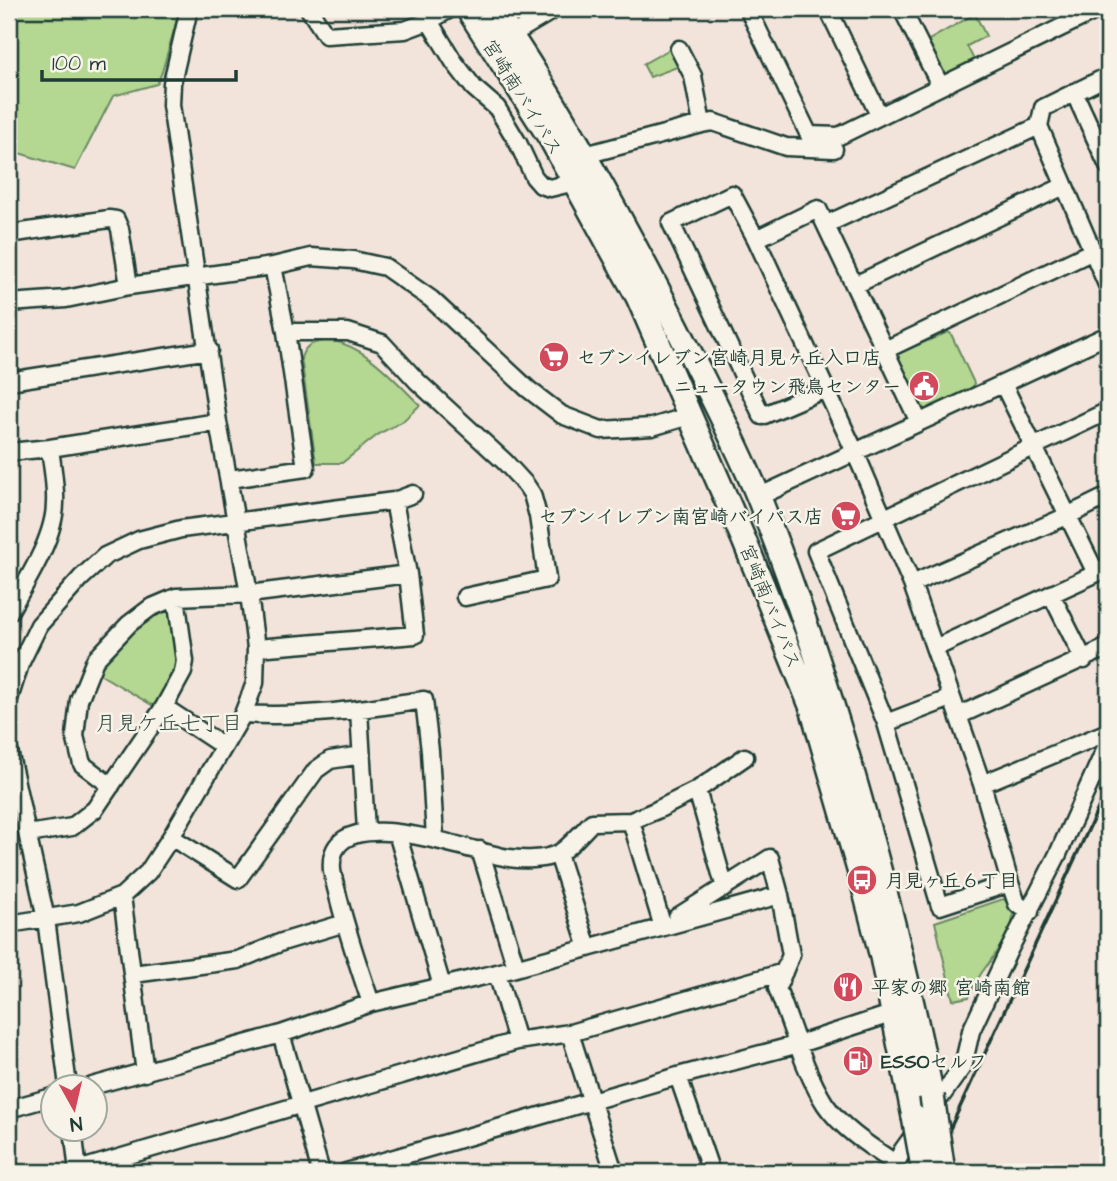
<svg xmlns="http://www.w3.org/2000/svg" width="1117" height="1181" viewBox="0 0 1117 1181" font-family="'Architects Daughter','Klee One',sans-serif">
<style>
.green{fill:#b4d792;stroke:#6a8a63;stroke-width:2}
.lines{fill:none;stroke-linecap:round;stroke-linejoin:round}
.minor-casing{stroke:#1f3d34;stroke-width:21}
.highway-casing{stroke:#1f3d34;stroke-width:28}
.minor{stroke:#f7f3e8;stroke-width:16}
.highway{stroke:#f7f3e8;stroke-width:23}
.rail{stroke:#1f3d34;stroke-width:3.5}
.highway-bridge-casing{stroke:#1f3d34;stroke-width:28;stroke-linecap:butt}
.highway-bridge{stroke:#f7f3e8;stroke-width:23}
.labels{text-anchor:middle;stroke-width:5;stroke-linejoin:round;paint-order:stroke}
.street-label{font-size:19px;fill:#1f3d34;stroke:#f7f3e8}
.poi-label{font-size:19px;font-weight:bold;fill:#1f3d34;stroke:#f7f3e8;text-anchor:start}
.neighbourhood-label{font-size:21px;fill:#1f3d34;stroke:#f7f3e8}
</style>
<rect width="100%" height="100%" fill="#f3e4db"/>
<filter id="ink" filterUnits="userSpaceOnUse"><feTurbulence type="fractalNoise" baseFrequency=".0143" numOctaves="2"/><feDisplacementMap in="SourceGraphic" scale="14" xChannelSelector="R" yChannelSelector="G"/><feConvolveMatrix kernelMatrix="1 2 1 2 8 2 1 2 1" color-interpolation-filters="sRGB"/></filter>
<g filter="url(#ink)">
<path class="green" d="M9,9h171l-18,63 -5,12 -44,12 -38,74 -66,-20z
M975,14l11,22 -19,10 8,16 -29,15 -6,-4 -12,-30 1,-3z
M670,49l10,17 -30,11 -7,-13z
M948,332l3,2 23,49 -2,5 -49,25 -27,-54 3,-6z
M329,340c39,7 63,38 91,65l-18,17 -22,11 -38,30h-26l-15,-105c4,-15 14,-16 28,-18z
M167,607l6,4 7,50 -23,47 -61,-36c19,-28 42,-49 71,-65z
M1003,899c29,18 -13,59 -24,78 -4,6 -7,13 -10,20l-16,3 -18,-78z"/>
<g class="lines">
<g class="minor-casing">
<path id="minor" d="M309,9l17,26 79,-5 24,-9 21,-12
M748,9l61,126 30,1 260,-127
M828,9l51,106
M902,9l38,76
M429,21l25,41 20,26 23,20 21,35 16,34 7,8 9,3 25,-6
M511,35l44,-26
M1108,76l-65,32 -4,18 69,161
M1074,92l34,74
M702,124l11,-2 73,25 48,2
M585,155l117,-31 -9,-48 -14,-27
M827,224l212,-98
M9,234l100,-15 7,1 4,9 9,57
M756,239l62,-30 101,213
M855,285l209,-99
M9,303l57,-4 63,-13 144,-20 38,-9 42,3 32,7 46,32 97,90 34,26 39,15 51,-3 37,-11
M286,332h62l34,11 35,38 88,81 21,23 6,9 6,22 9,63 -82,18
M885,350l208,-99
M9,381l200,-31
M1003,384l93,189
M825,389l-63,27 -91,-193 61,-29 24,45 99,213 57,132 70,200 28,99 7,21 13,8
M9,452l41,-4 168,-26
M230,479l76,-11 -20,-136 -13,-66
M758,497l350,-162
M912,584l155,-68 41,-20
M1051,594l33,66
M9,612c17,-30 46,-74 46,-109 1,-18 -3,-37 -5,-55
M256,648l159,-13 -7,-61 -14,-73
M935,648l173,-80
M9,699l11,-35 19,-39 42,-47 24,-22 34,-16 42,-11 213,-28 19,-7
M164,707l19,-35 2,-11 -9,-64
M359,710l7,121
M243,714c61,4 121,-5 181,-14l6,51 5,87
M958,716l150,-69
M886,723l65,-25
M9,751l37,168 22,167
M982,784l126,-52
M111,786l-29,-22 -7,-28 4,-36 16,-40 34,-36 21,-16 26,-11 73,-3 159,-20
M697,790l28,98
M631,821l31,103
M397,833l45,153
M28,834l44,-7 23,-18 69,-102 59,39
M171,837l67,42 78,-109 14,-10 32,-5
M480,850l36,117
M558,854l30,94
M1010,883l-70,23 -54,-183 -70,-172 292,-140
M122,896l23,177
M677,917l93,-59 10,37 11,60 -14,33c14,35 28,85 48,116 17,25 46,43 70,59
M9,924l70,-11 43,-17 26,-24 23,-35 72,-123 12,-31 1,-35 -7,-54 -31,-172 -47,-317 1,-22 17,-74
M497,973l20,68
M133,974l105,-14 44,-18 63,-19
M371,1003c-12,-35 -24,-71 -33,-107 -2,-9 -5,-18 -6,-26 -7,-76 144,-16 177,-12 14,2 35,2 48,-4 10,-4 27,-24 35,-32l39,-1 26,-11 40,-20 48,-33
M570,1033l44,139
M281,1034l40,138
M678,1076l33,96
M92,1086l189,-52 90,-31 126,-30 283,-78
M9,1109l43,-12
M73,1128l5,44
M78,1170l439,-129 53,-8 214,-61
M893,1170l9,-19 61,-85 8,-35 37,-79 50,-98 50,-111
M346,1172l332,-96 121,-32 95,-31"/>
</g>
<g class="highway-casing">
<path id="highway" d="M468,9l83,130 87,158 106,243 68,168 50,172 20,77 32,160
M493,9c69,101 128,209 184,318 28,56 58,113 82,171 77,194 131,395 173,598"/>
</g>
<use href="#minor" class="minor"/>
<use href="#highway" class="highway"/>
<path class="rail" d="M930,1172l178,-385"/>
<g class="highway-bridge-casing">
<path id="highway-bridge" d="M932,1096l11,76
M914,1117l10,55"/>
</g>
<use href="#highway-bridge" class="highway-bridge"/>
</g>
</g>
<defs>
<g id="supermarket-disc" transform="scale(1.575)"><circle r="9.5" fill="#d1495b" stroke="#f7f3e8"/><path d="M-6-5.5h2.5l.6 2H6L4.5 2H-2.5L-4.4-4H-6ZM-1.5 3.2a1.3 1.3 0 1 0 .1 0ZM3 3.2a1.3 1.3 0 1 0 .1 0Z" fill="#fff"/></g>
<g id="civic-disc" transform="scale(1.575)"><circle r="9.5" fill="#d1495b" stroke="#f7f3e8"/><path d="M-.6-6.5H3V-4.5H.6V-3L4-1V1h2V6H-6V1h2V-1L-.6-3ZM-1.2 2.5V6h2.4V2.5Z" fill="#fff"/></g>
<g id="bus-disc" transform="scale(1.575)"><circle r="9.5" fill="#d1495b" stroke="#f7f3e8"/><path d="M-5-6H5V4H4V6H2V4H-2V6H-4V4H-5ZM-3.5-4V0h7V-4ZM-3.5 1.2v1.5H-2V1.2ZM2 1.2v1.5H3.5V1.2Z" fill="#fff"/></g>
<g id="restaurant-disc" transform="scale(1.575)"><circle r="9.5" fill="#d1495b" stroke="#f7f3e8"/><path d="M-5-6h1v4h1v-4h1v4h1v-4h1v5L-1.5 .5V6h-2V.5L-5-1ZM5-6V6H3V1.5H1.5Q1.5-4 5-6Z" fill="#fff"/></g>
<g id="fuel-disc" transform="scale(1.575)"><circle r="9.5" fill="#d1495b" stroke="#f7f3e8"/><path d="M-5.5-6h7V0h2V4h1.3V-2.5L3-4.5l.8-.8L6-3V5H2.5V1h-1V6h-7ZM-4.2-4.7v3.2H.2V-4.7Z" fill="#fff"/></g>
</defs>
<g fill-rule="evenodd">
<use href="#supermarket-disc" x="554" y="357"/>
<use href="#civic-disc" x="924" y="386"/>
<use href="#supermarket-disc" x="846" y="516"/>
<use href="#bus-disc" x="862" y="880"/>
<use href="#restaurant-disc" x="848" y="987"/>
<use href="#fuel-disc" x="858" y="1061"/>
</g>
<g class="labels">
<g class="street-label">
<text transform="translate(523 97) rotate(58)" y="7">宮崎南バイパス</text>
<text transform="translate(771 606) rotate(68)" y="7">宮崎南バイパス</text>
</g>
<g class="poi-label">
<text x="577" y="364">セブンイレブン宮崎月見ヶ丘入口店</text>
<text x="901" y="393" text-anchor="end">ニュータウン飛鳥センター</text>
<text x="823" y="523" text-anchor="end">セブンイレブン南宮崎バイパス店</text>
<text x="885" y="887">月見ヶ丘６丁目</text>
<text x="871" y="994">平家の郷 宮崎南館</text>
<text x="881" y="1068">ESSOセルフ</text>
</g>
<g class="neighbourhood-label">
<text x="169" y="730">月見ケ丘七丁目</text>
</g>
</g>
<rect width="1117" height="1181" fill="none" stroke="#f7f3e8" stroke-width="35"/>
<rect x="18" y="18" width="1082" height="1146" fill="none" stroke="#1f3d34" stroke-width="2.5" filter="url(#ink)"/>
<g transform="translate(74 1108) rotate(172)"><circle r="33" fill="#f7f3e8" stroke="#a1aaa0" stroke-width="2"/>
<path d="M0-5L12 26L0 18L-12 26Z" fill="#d1495b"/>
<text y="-10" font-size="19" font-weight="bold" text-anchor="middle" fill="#1f3d34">N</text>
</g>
<path d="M42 70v10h194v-10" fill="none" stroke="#1f3d34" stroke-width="3.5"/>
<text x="52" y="70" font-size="21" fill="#1f3d34" stroke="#f7f3e8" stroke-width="5" paint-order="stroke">100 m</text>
</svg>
